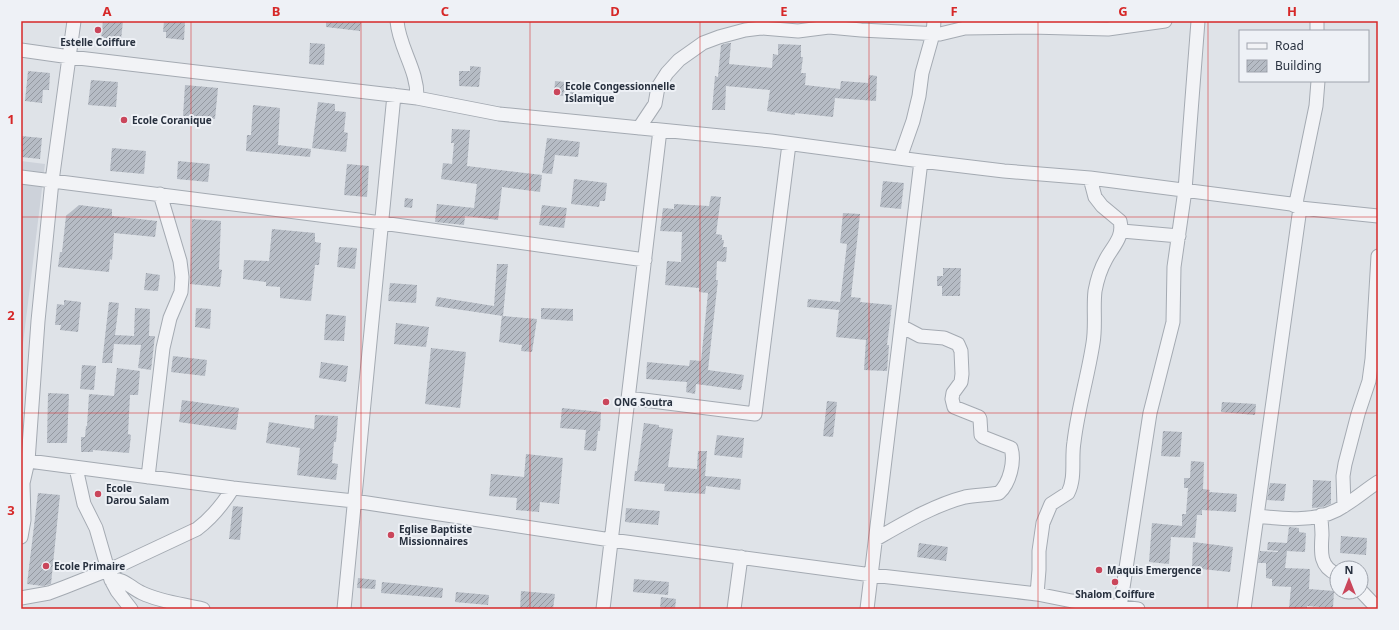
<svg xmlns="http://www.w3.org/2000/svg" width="1399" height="630" viewBox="0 0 1399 630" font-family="'Noto Sans',sans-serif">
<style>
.built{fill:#cdd2da}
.building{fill:url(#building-hatch)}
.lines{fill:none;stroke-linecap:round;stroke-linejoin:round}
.minor-casing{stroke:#a4aab2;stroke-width:15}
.minor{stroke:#f2f3f6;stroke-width:13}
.grid{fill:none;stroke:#d62828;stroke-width:1;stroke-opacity:0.55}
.poi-dot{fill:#ca465b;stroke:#eef1f6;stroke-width:1.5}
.labels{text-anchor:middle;stroke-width:4;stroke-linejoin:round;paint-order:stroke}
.poi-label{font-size:10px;font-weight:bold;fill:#28313f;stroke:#eef1f6;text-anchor:start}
.neatline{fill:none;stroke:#d62828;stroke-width:1.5}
.grid-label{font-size:13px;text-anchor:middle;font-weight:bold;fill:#d62828}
</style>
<defs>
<pattern id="building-hatch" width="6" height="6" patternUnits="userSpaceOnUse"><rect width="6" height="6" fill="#b6bcc5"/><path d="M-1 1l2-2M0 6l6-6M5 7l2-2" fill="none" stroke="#9499a1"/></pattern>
</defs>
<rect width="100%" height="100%" fill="#dfe3e8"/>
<path class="built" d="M21,161l24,3 -24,196z"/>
<path class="building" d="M103,21h20l-2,19 -20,-2z
M164,21h21l-1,19 -18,-2v-6h-3z
M326,21h35l-1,10 -34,-4z
M310,43l15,1 -1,21 -15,-1z
M728,43h3l-2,21 43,4 1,-14 5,1v-11l23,1v12h2l-2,16h5l-1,12 35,4 1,-8 27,2 1,-8 8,1 -1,25 -41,-3 -2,19 -38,-4v2l-28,-4 3,-21 -44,-4 -1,24h-13l3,-34 3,1 3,-32z
M470,66l11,1 -2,20 -20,-1v-15h11z
M28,71l22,2 -1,17h-6l-1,13 -17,-2z
M91,80l27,2 -2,25 -28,-2z
M555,81l20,2 -1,14 -20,-2z
M185,85l33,3 -3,31 -32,-3z
M318,102l17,2v7l11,1 -2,20 4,1 -2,19 -34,-4z
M253,105l27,3 -2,37 33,4 -1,8 -64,-6 1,-16h4z
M452,129l18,1 -3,36 75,9 -2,17 -38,-5 -4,33 -33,-4 -1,9 -29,-3 2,-18 37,4 3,-24 -36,-5 2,-16 9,1 2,-21h-3z
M21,136l21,2 -2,21 -19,-2z
M547,138l33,4 -2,15 -23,-2 -3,19 -10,-1z
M112,148l34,3 -2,23 -34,-3z
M178,161l32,3 -2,18 -31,-3z
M347,164l22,2 -2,31 -23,-2z
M574,179l33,4 -2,18h-5l-1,6 -28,-3z
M883,181l21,2 -3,26 -21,-2z
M711,196l10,1 -5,37 6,1v5h2l-1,7h4l-1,15 -9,-1 -1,19h2l-10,90 36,5 -3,15 -45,-6 -1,10 -9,-2 1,-10 -41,-3 1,-17 42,4 1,-6 11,1 7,-68 -9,-1v-4l-34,-3 2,-24 14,1 1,-30 -22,-1 3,-23 11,1v-5l35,2z
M405,198l8,1 -1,9 -8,-1z
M79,205l33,4v7l45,5 -2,16 -41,-4 -2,27 -2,-1 -1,13 -51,-5 2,-15h2l4,-36z
M542,205l25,3 -3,20 -25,-3z
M843,213l17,1 -9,83 10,1 -1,4 32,3 -5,40h2l-2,26 -23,-1 2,-30 -30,-3 3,-27 -32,-3 1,-8 32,3 7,-58 -7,-1z
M192,219l29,2 -2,48 3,1 -2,17 -30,-3z
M272,229l43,4v9l6,1 -2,22h-4l-4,36 -31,-3v-11l-14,-1v-4l-23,-3 1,-19 25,1z
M339,247l18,1 -2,21 -18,-2z
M497,264h11l-5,52 34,3 -5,33 -11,-1 1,-6 -23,-3 3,-27 1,1 -68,-10 2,-9 57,9z
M943,268h18l-1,28h-18v-10h-5v-10h6z
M146,273l14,2 -2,16 -14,-1z
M390,283l27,2 -1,18 -28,-2z
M64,300l17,2 -3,30 -18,-2 1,-5h-6l2,-21 7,1z
M109,302l10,1 -4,32 19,1 1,-28 15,1 -1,27h6l-4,34 -13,-2 3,-23 -27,-1 -2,19h-10z
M196,308l15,1 -1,20 -15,-2z
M541,308l32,1v12l-32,-2z
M326,314l20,2 -2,25 -20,-1z
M396,323l33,4 -3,20 -32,-3z
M431,348l35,4 -6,56 -35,-4z
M173,356l34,4 -2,16 -34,-4z
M321,362l27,4 -2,16 -27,-4z
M82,365l14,1 -2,24 -14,-1z
M117,368l23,3 -2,24h-8l-2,39 3,1 -2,18 -36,-3v2h-12v-15h4l1,-11h1l2,-32 25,2z
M48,393l21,1 -2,49h-20z
M182,400l57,8 -3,22 -57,-8z
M827,401l10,1 -4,35 -10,-1z
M1222,402l34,2 -1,11 -34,-3z
M562,408l39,4 -1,19h-2l-2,20 -12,-1 2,-20 -26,-2z
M315,415l23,1 -2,26h-2l-2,21 6,1 -2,16 -39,-5 3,-27 -34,-5 3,-21 45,7z
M644,423l15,2v2l14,2 -5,38 29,2 1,-18h9l-2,25 36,3 -1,11 -34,-4 -1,8 -41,-3 1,-7 -31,-3 1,-10h2z
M1163,431l19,1 -2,25 -19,-1z
M717,435l27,3 -2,20 -28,-3z
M526,454l37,4 -4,46 -19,-2 -1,10 -23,-2 1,-12 -28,-2 2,-22 33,3z
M1191,461l13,1 -1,27 7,1 -1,2 28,2 -1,18 -34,-2v5h-5l-2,23 -24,-1 -2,27 -20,-2 3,-39 30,3v-12h4l2,-26h-4v-10h6z
M1313,480l18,1v23l-9,3 -10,1z
M1270,483l16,1 -2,17 -17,-1z
M38,493l22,2 -9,89 -8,2 -16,-2z
M233,506l10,1 -3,33 -11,-1z
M626,508l34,3 -2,14 -33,-3z
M1289,527l10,1v4l7,1 -1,19 -18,-1 -2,17 25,1 -1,20 25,2 -1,17 -26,-2v3h-18l2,-22 -19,-1v-7l-6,-1v-15h-8l2,-12 18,1v-1l-11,-1 1,-8 19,1z
M1341,536l26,2 -1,17 -26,-2z
M1193,542l40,5 -3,25 -38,-4z
M919,543l29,4 -2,14 -29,-4z
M358,578l18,2 -1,9 -18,-1z
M634,579l35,3 -1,13 -35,-3z
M382,582l61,6 -1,10 -61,-5z
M521,591l34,3 -2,15h-33z
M456,592l33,3 -1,10 -33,-3z
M661,597l15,2 -1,10h-15z"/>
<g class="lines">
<g class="minor-casing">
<path id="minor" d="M397,21c2,27 21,49 20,77
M1317,21v10
M21,50l49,7 347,41 82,16 272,27 150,20 83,10 86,7 201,26 9,4 78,8
M639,128l16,-24 3,-17 9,-14 12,-13 24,-17 16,-6 26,-7 16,-2 37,3 31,-4 32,3 79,4 25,-6 65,-1 78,2 57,-8
M900,158l13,-37 6,-25 3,-23 11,-39 1,-13
M21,177l361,46 263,37
M1296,205l1,-7 19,-92 2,-25
M1122,231l57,5
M628,398l127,16 34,-270
M21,460l212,28 121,13 257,39 261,35 165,19 35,7 66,8
M76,468l8,36 12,24 15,52 6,11 14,18
M148,477l15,-129 7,-30 11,-26 1,-15 -2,-16 -20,-67
M1344,506l-1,-30 2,-12 13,-50 11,-33 3,-22 6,-103
M1321,515c0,7 1,14 1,20 -1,16 -3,32 15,39
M1257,516c25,3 57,6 80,-6 15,-8 27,-19 41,-28
M21,537l3,-17 -1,-37 5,-22 10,-140 14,-140 22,-160
M876,539c28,-16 58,-34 89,-42 11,-2 23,-2 34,-4 11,-10 16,-32 12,-45l-28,-11 -2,-2 -1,-16 -1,-2 -25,-10 -2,-8 1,-6 8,-11 1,-8 -1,-23 -3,-7 -14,-6 -24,-2 -19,-10
M111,580c11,-3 20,8 31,13 19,9 40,11 61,16
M1361,591l17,18
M1037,594l2,-24v-19l4,-28 8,-19 17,-11c8,-16 3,-34 6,-51 4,-34 14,-66 19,-99 3,-17 0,-35 2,-52 2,-11 6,-23 11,-32 7,-13 18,-22 14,-38l-18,-15 -7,-9 -5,-19
M21,598l28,-5 16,-6 53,-21 79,-37c16,-12 26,-25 36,-41
M1120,607l30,-194 23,-91 1,-55 11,-77 13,-169
M344,609l50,-514
M603,609l57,-479
M734,609l7,-52
M867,609l54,-448
M1244,609l56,-401"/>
</g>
<use href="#minor" class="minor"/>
</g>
<path class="grid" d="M191,21v588M361,21v588M530,21v588M700,21v588M869,21v588M1038,21v588M1208,21v588M21,217h1357M21,413h1357"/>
<g class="poi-dot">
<circle cx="98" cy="30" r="4"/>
<circle cx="557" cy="92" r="4"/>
<circle cx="124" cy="120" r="4"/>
<circle cx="606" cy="402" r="4"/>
<circle cx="98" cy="494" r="4"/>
<circle cx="391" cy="535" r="4"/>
<circle cx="46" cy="566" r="4"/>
<circle cx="1099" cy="570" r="4"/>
<circle cx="1115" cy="582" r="4"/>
</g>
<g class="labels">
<g class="poi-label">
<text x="98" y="46" text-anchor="middle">Estelle Coiffure</text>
<text x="565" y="90">Ecole Congessionnelle<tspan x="565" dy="12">Islamique</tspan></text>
<text x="132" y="124">Ecole Coranique</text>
<text x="614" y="406">ONG Soutra</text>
<text x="106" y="492">Ecole<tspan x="106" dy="12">Darou Salam</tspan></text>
<text x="399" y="533">Eglise Baptiste<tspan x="399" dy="12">Missionnaires</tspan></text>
<text x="54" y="570">Ecole Primaire</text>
<text x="1107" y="574">Maquis Emergence</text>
<text x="1115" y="598" text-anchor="middle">Shalom Coiffure</text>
</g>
</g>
<rect width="1399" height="630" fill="none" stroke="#eef1f6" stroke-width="44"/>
<rect x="1239" y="30" width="130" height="52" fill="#eef1f6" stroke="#9fa4ad"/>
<rect x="1247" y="43" width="20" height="6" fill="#f2f3f6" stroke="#9fa4ad"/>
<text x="1275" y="50" font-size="12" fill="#28313f">Road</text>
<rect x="1247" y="60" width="20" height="12" fill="url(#building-hatch)" stroke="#9fa4ad"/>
<text x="1275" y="70" font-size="12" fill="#28313f">Building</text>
<g transform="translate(1349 580)"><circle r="19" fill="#eef1f6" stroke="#9fa4ad"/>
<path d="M0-3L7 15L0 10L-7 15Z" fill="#ca465b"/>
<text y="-6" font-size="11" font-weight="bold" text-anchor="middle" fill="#28313f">N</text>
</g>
<rect x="22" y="22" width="1355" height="586" class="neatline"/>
<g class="grid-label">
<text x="107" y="16">A</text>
<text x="276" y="16">B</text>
<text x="445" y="16">C</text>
<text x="615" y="16">D</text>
<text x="784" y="16">E</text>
<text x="954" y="16">F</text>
<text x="1123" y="16">G</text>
<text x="1292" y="16">H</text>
<text x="11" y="124">1</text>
<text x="11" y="320">2</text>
<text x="11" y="515">3</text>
</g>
</svg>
